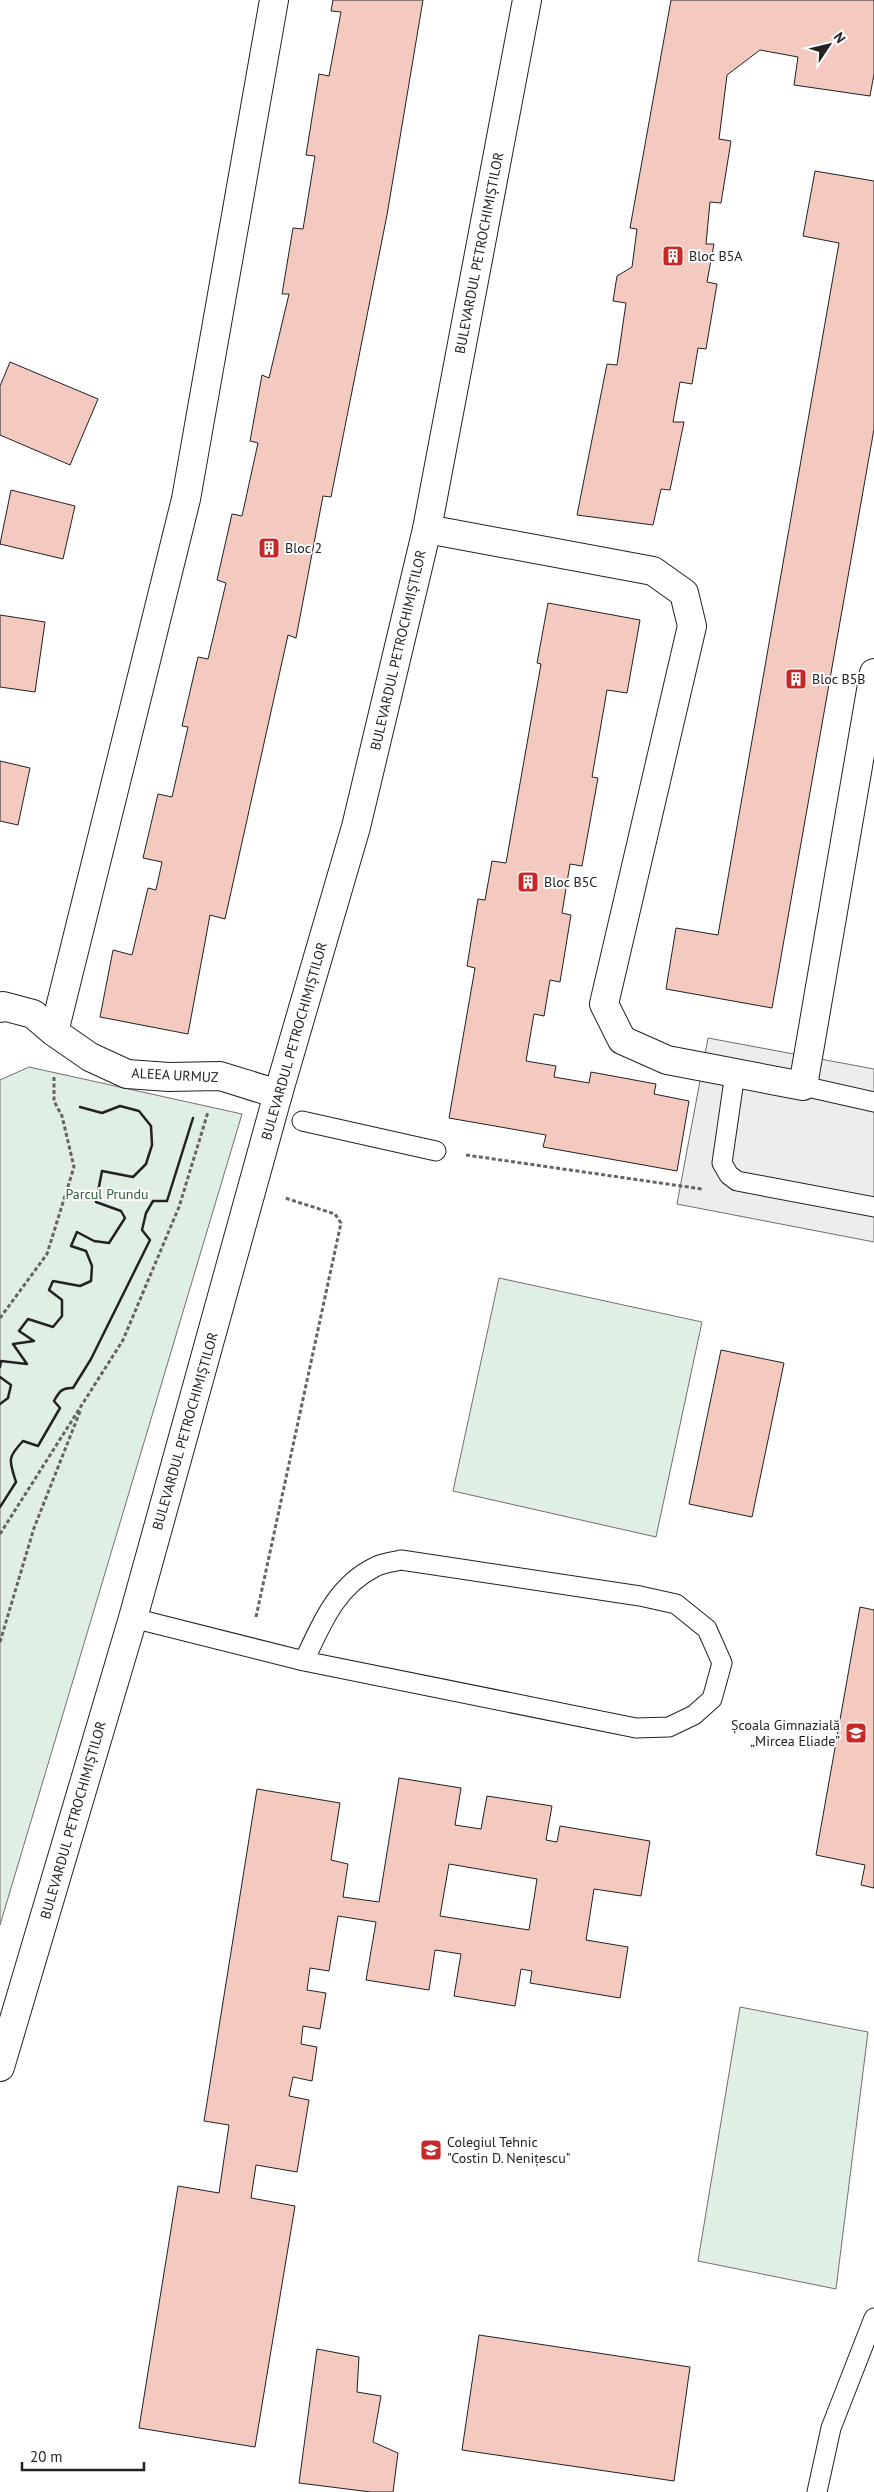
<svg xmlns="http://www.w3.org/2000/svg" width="874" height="2492" viewBox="0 0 874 2492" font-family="'PT Sans',sans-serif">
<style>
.green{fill:#e0efe3;stroke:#6f6f6f}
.parking{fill:#ededed;stroke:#6f6f6f}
.building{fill:#f3c9c0;stroke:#222;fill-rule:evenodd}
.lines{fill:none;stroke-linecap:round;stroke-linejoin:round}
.lane-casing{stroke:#222;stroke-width:21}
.street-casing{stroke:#222;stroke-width:30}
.primary-casing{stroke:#222;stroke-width:30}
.path{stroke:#646464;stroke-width:3;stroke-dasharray:4 2.5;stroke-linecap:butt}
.lane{stroke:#fff;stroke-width:19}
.street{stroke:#fff;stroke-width:28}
.primary{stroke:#fff;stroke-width:28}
.wall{stroke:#222;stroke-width:2.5}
.labels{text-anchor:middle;stroke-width:4;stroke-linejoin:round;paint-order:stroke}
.street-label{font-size:14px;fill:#222;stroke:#fff}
.poi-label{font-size:14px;fill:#222;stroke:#fff;text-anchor:start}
.park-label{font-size:14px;fill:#2f5e38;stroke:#fff}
</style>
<rect width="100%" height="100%" fill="#fff"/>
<path class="green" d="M29,1067l213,47 -242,811v-845z
M499,1278l203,44 -46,215 -203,-46z
M740,2007l128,25 -32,257 -138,-28z"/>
<path class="parking" d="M708,1038l166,31v173l-197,-38z"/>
<path class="building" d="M333,0h90l-36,215 -56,282 -8,-1 -27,142 -8,-3 -63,284 -15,-4 -22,119 -88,-17 13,-67 19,5 16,-67 8,2 6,-28 -19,-4 15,-64 14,3 16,-70 -6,-1 16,-69 10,2 18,-76 -9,-3 15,-66 10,2 16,-73 -8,-2 12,-66 7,3 20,-84h-7l11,-66 10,1 12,-73 -9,-1 13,-81 10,2 12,-64 -10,-1z
M671,0h203v74l-4,22 -76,-11 4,-28 -38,-7 -33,25 -8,64 12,2 -10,62 -11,-1 -4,42h8l-7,38 10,2 -11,65 -8,-1 -6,36 -12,-2 -7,40h11l-14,68 -9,-1 -8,36 -76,-10 30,-151 10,1 9,-62 -13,-2 4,-25 15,-9 5,-38 -7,-1z
M815,171l59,10v248l-102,579 -106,-19 10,-61 42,7 121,-692 -36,-7z
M10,362l88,37 -28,66 -70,-30v-49z
M11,490l64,16 -12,53 -63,-15z
M548,603l92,17 -13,73 -20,-3 -15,87 6,1 -16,88 -12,-2 -8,49 9,2 -11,67 -10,-2 -6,36 -10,-2 -8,47 30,5 -2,11 35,6 2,-11 65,12 -2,10 35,7 -12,70 -134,-24 3,-12 -97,-17 26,-150 -8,-2 11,-67 7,1 7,-39 14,2 35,-199 -4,-1z
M0,615l45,7 -10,70 -35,-5z
M0,761l30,7 -12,57 -18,-4z
M721,1350l63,13 -32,154 -63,-13z
M860,1607l14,3v278l-13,-3 4,-20 -49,-10z
M399,1778l62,10 -6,37 26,4 6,-33 65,10 -6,34 11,2 3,-16 90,15 -9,55 -47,-7 -8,51 42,7 -8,51 -90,-15 2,-12 -11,-2 -6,37 -61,-10 7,-42 -26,-4 -6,40 -63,-10 10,-58 -38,-6 -9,55 -19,-3 -3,22 19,3 -6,36 -17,-3 -2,18 16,3 -5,34 -19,-4 -4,19 20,4 -12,72 -41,-7 -5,33 44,8 -40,241 -116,-19 39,-242 41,7 10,-68 -25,-4 53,-332 83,14 -9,57 17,4 -5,33 36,5zM449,1864l88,15 -8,51 -89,-14z
M479,2335l211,32 -16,114 -212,-31z
M317,2349l42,8 -2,35 24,4 -8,46 25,11 -5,39h-22l-72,-9z"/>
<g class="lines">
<g class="lane-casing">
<path id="lane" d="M735,1073l-13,90 7,12 8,6 137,26
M803,1086l71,16
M302,1121l134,30
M133,1618l171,43 332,67 33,-1 25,-12 18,-16 10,-36 -15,-34 -31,-25 -36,-8 -239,-36c-8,2 -19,3 -26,7 -39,19 -54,58 -71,94
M817,2492l14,-64 43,-110"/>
</g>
<g class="street-casing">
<path id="street" d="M427,529l226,42 31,22 8,33 -88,378 18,36 45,20 136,26 71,-413
M0,1008l3,-2 30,8 21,18 36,25 37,17 42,3 51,-1 58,18
M54,1032l132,-533 88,-499"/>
</g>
<g class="primary-casing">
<path id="primary" d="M0,2067l133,-449 145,-524 78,-267 71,-298 100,-529"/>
</g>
<path class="path" d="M466,1155l236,34
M0,1318l47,-64 27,-87 -12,-51 -8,-15v-25
M0,1534l123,-194 56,-133 29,-95
M256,1617l85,-394 -6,-9 -50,-16
M0,1642l34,-114 47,-119"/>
<use href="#lane" class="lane"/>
<use href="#street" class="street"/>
<use href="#primary" class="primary"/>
<path class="wall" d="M0,1367l1,-6 26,3 -14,-20 21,-3 -15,-10 9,-12 25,8 9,-11v-16l-13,-10 4,-9 27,5 11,-5 1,-15 -6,-15 -15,-5 6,-14 17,9 15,2 16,-25 -4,-7 -25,-9 6,-31 31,6 13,-13 6,-19 -1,-19 -12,-15 -19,-5 -18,7 -22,-6
M0,1377l11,8 -3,13 -8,6
M0,1507l16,-25c-7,-22 -9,-24 7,-41l15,5 22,-38 -6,-7c5,-9 8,-14 19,-13l18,-29 59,-119 -8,-10 4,-17 7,-12h14l26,-83"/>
</g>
<defs>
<g id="building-square" transform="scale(1.125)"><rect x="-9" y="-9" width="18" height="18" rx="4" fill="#c62828" stroke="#fff"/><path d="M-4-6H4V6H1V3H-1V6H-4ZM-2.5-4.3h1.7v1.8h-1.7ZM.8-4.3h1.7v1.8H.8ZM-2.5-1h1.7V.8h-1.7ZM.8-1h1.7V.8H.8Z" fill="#fff"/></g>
<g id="school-square" transform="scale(1.125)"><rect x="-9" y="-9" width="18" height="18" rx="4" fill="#c62828" stroke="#fff"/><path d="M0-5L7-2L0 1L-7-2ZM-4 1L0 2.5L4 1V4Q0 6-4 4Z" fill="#fff"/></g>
</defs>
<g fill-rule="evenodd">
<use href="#building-square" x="673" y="256"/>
<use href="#building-square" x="269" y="548"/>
<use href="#building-square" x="796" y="679"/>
<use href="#building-square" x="528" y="882"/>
<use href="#school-square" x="856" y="1733"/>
<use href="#school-square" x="431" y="2150"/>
</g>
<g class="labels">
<g class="street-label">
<text transform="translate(479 253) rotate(-79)" y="5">BULEVARDUL PETROCHIMIȘTILOR</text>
<text transform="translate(398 650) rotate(-77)" y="5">BULEVARDUL PETROCHIMIȘTILOR</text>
<text transform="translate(294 1041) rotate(-74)" y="5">BULEVARDUL PETROCHIMIȘTILOR</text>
<text transform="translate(175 1075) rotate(3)" y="5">ALEEA URMUZ</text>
<text transform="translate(185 1431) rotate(-74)" y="5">BULEVARDUL PETROCHIMIȘTILOR</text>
<text transform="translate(73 1820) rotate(-74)" y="5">BULEVARDUL PETROCHIMIȘTILOR</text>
</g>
<g class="poi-label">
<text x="689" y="261">Bloc B5A</text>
<text x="285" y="553">Bloc 2</text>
<text x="812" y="684">Bloc B5B</text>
<text x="544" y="887">Bloc B5C</text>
<text x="840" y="1730" text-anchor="end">Școala Gimnazială<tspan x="840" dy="16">„Mircea Eliade”</tspan></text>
<text x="447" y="2147">Colegiul Tehnic<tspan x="447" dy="16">"Costin D. Nenițescu"</tspan></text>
</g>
<g class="park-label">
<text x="107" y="1199">Parcul Prundu</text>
</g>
</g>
<g transform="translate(829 45) rotate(55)" stroke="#ffffff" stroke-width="4" paint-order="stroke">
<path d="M0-4L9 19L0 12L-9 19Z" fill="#222222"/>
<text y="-8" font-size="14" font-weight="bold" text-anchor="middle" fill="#222222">N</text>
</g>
<path d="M22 2462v8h122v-8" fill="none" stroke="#222222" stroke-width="2.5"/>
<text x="30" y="2462" font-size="15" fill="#222222" stroke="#ffffff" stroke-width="4" paint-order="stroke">20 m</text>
</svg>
